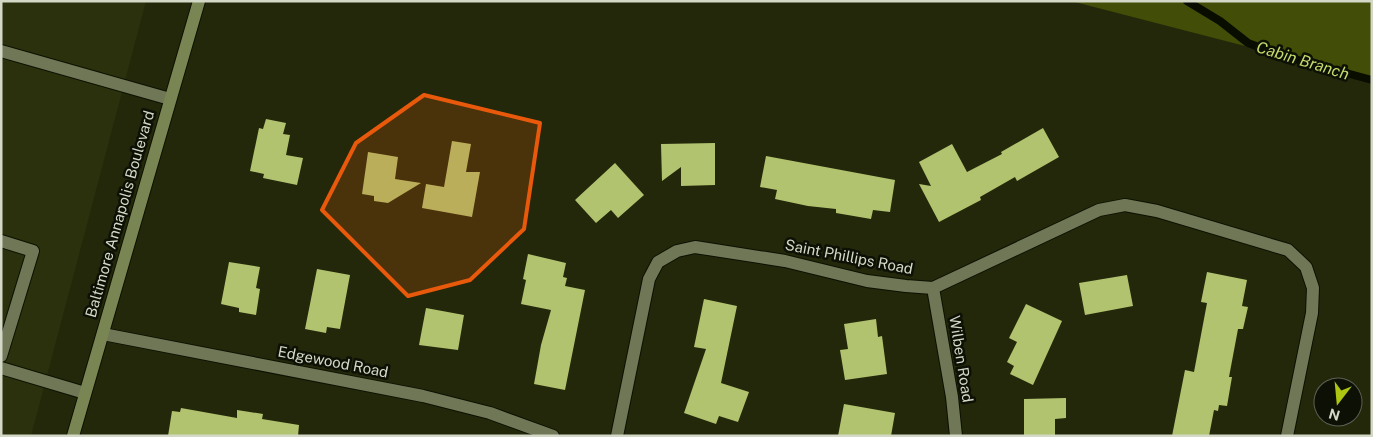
<svg xmlns="http://www.w3.org/2000/svg" width="1373" height="437" viewBox="0 0 1373 437" font-family="'Public Sans',sans-serif">
<style>
.built{fill:#2a310c}
.green{fill:#424d07}
.lines{fill:none;stroke-linecap:round;stroke-linejoin:round}
.stream{stroke:#090d00;stroke-width:8}
.building{fill:#b1c36f}
.lane-casing{stroke:#0c1100;stroke-width:14}
.street-casing{stroke:#0c1100;stroke-width:14}
.secondary-casing{stroke:#0c1100;stroke-width:14}
.lane{stroke:#6f7757;stroke-width:12}
.street{stroke:#6f7757;stroke-width:12}
.secondary{stroke:#7a8554;stroke-width:12}
.marked{fill:#e8590c;fill-opacity:0.2;stroke:#e8590c;stroke-width:4;stroke-linejoin:round}
.labels{text-anchor:middle;stroke-width:5;stroke-linejoin:round;paint-order:stroke}
.street-label{font-size:15px;fill:#d3d8c7;stroke:#0d1005}
.water-label{font-size:16px;font-style:italic;fill:#c4db6b;stroke:#0d1005}
</style>
<rect width="100%" height="100%" fill="#23280b"/>
<path class="built" d="M1,1h145l-115,435h-30z"/>
<path class="green" d="M1071,1h301v78z"/>
<g class="lines">
<path class="stream" d="M1187,1l33,20 28,22 32,12 92,25"/>
</g>
<path class="building" d="M266,119l20,4 -3,11 7,1 -4,20 17,3 -6,27 -34,-7 1,-4 -14,-3 9,-43 4,1z
M1043,128l16,29 -42,24 -2,-4 -35,20 1,3 -42,22 -20,-38 12,2 -12,-24 33,-18 15,28 35,-18 -1,-2z
M452,141l19,3 -5,28h14l-8,45 -50,-9 4,-24 18,3z
M715,143v42l-34,1v-19l-19,14 -1,-37z
M368,152l30,5 -3,22 26,4 -33,20 -14,-2v-5l-12,-2z
M766,156l129,24 -5,32 -17,-2 -2,9 -35,-6v-4l-28,-3 -33,-7 2,-9 -17,-3z
M615,163l29,32 -26,23 -7,-8 -15,13 -21,-23z
M528,254l38,9 -3,14 4,1 -2,8 20,4 -20,100 -31,-6 7,-39 10,-35 -30,-6 5,-24 -3,-1z
M229,262l31,5 -4,21 4,1 -4,26 -17,-3v-4l-18,-4z
M317,269l33,6 -10,54 -13,-2 -1,6 -21,-4z
M1207,272l40,8 -5,26 6,1 -5,22h-5l-9,48h3l-5,29 -8,-1 -1,6 -4,-1 -5,26h-37l13,-66 9,2 13,-69 -6,-1z
M1127,275l6,31 -48,9 -6,-32z
M704,299l33,7 -16,77 28,9 -11,30 -19,-6 -3,8 -32,-11 22,-64 -12,-2z
M1026,304l36,17 -29,64 -23,-11 4,-8 -7,-4 10,-20 -8,-4z
M426,308l38,7 -6,35 -39,-5z
M876,319l2,18 4,-1 5,38 -42,6 -5,-30 8,-1 -4,-25z
M1066,398v20l-11,1v17h-31v-37z
M844,404l51,9 -4,23h-53z
M181,408l56,10v-8l26,4 -1,5 37,6 -1,11h-130l4,-25 8,1z"/>
<g class="lines">
<g class="lane-casing">
<path id="lane" d="M1,51l169,48
M1,241l32,10 -32,105
M1,368l84,25"/>
</g>
<g class="street-casing">
<path id="street" d="M933,288l19,109 4,39
M103,334l320,62 67,17 63,23
M617,436l32,-157 9,-17 19,-11 18,-4 90,14 82,20 39,5 27,2 166,-78 26,-5 32,6 131,39 18,17 7,21 -1,25 -25,123"/>
</g>
<g class="secondary-casing">
<path id="secondary" d="M73,436l126,-435"/>
</g>
<use href="#lane" class="lane"/>
<use href="#street" class="street"/>
<use href="#secondary" class="secondary"/>
</g>
<path class="marked" d="M424,95l116,28 -16,106 -54,51 -62,16 -86,-86 34,-67z"/>
<g class="labels">
<g class="street-label">
<text transform="translate(120 214) rotate(-74)" y="5">Baltimore Annapolis Boulevard</text>
<text transform="translate(849 257) rotate(11)" y="5">Saint Phillips Road</text>
<text transform="translate(961 359) rotate(81)" y="5">Wilben Road</text>
<text transform="translate(333 362) rotate(11)" y="5">Edgewood Road</text>
</g>
<g class="water-label">
<text transform="translate(1303 60) rotate(17)" y="6">Cabin Branch</text>
</g>
</g>
<rect width="1373" height="437" fill="none" stroke="#d3d8c7" stroke-width="5"/>
<g transform="translate(1338 402) rotate(196)"><circle r="24" fill="#0d1005" stroke="#5c6053"/>
<path d="M0-4L9 19L0 12L-9 19Z" fill="#acc612"/>
<text y="-8" font-size="14" font-weight="bold" text-anchor="middle" fill="#d3d8c7">N</text>
</g>
</svg>
